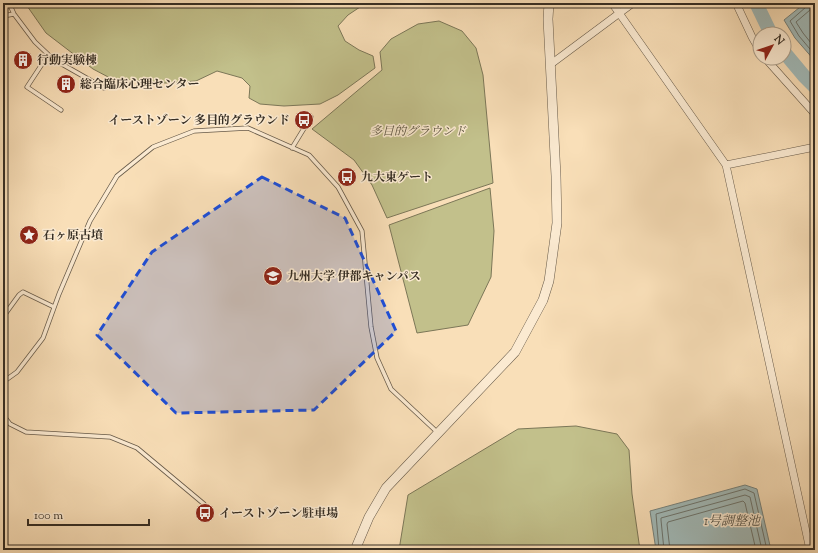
<svg xmlns="http://www.w3.org/2000/svg" width="818" height="553" viewBox="0 0 818 553" font-family="'Sorts Mill Goudy','Noto Serif JP',serif">
<style>
.green{fill:#c2c08b;stroke:#7c7758}
.water{fill:#a1bab9;stroke:#76827d}
.lines{fill:none;stroke-linecap:round;stroke-linejoin:round}
.shore{stroke:#6c746e;stroke-width:1}
.river{stroke:#a1bab9;stroke-width:14}
.service-casing{stroke:#675a49;stroke-width:5}
.minor-casing{stroke:#675a49;stroke-width:8}
.tertiary-casing{stroke:#675a49;stroke-width:10}
.service{stroke:#fbead1;stroke-width:3.5}
.minor{stroke:#fbead1;stroke-width:7}
.tertiary{stroke:#fbead1;stroke-width:9}
.marked{fill:#1d4ed8;fill-opacity:0.2;stroke:#1d4ed8;stroke-width:3;stroke-dasharray:8 5;stroke-linejoin:round}
.labels{text-anchor:middle;stroke-width:3;stroke-linejoin:round;paint-order:stroke}
.poi-label{font-size:12px;font-weight:bold;fill:#362e24;stroke:#fbead1;text-anchor:start}
.park-label{font-size:12px;font-style:italic;fill:#59523e;stroke:#fbead1}
.water-label{font-size:13px;font-style:italic;fill:#515149;stroke:#fbead1}
</style>
<rect width="100%" height="100%" fill="#f9dfb8"/>
<filter id="stains"><feTurbulence type="fractalNoise" baseFrequency=".005" numOctaves="4"/><feColorMatrix values="0 0 0 0 .2 0 0 0 0 .09 0 0 0 0 .02 0 0 0 .5 -.17"/></filter>
<radialGradient id="worn" r=".72"><stop offset=".6" stop-color="#630" stop-opacity="0"/><stop offset="1" stop-color="#630" stop-opacity=".3"/></radialGradient>
<path class="green" d="M25,3h338l-3,4 -12,8 -10,11 7,15 14,9 14,6 2,12 -37,27 -18,9 -36,2 -24,-2 -11,-6 1,-12 -8,-8 -25,-7 -21,10 -30,2 -54,-4 -19,-10 -47,-36z
M439,21l23,10 14,17 7,27 10,108 -106,35 -15,-33 -18,-25 -42,-31 70,-59 -2,-18 11,-13 27,-15z
M490,188l4,43 -3,46 -23,48 -51,8 -28,-108z
M576,426l41,8 12,16 3,44 8,56h-241l9,-55 110,-66z"/>
<path class="water" d="M805,3h10v58l-20,-23 -11,-18z
M745,485l12,4 14,61h-115l-6,-39z"/>
<g class="lines">
<path class="shore" d="M807,3l-1,4 -16,14 9,15 16,19
M812,3l-2,7 -14,12 7,11 12,15
M659,550l-3,-36 89,-25 9,4 13,57
M664,550l-3,-30v-2l84,-23 5,2 12,53
M670,550l-3,-26 1,-2 75,-21 2,2 11,47"/>
<path class="river" d="M756,3l15,31
M784,52l20,24 11,11"/>
<g class="service-casing">
<path id="service" d="M9,3l5,11 21,28 18,17 51,29
M3,16l11,-2
M48,55l-21,32 34,23
M292,148l19,-31
M75,235l7,3
M3,317l16,-22 4,-3 31,15
M3,382l14,-10 26,-34 16,-44 31,-73 27,-45 36,-29 41,-16 54,-3 61,27 29,32 24,44 9,96 6,31 14,31 46,43
M3,415l7,9 16,8 84,5 27,11 67,56"/>
</g>
<g class="minor-casing">
<path id="minor" d="M612,3l114,162 84,385
M736,3l16,34 8,14
M765,58l50,56
M551,64l82,-61
M726,165l89,-18"/>
</g>
<g class="tertiary-casing">
<path id="tertiary" d="M355,550l14,-33 17,-29 129,-136 28,-52 6,-19 8,-58 -1,-47 -8,-157 1,-16"/>
</g>
<use href="#service" class="service"/>
<use href="#minor" class="minor"/>
<use href="#tertiary" class="tertiary"/>
</g>
<path class="marked" d="M262,177l83,41 51,113 -82,79 -138,3 -79,-78 55,-83z"/>
<defs>
<g id="building-disc" transform="scale(1)"><circle r="9.5" fill="#8f2418" stroke="#fbead1"/><path d="M-4-6H4V6H1V3H-1V6H-4ZM-2.5-4.3h1.7v1.8h-1.7ZM.8-4.3h1.7v1.8H.8ZM-2.5-1h1.7V.8h-1.7ZM.8-1h1.7V.8H.8Z" fill="#fff"/></g>
<g id="bus-disc" transform="scale(1)"><circle r="9.5" fill="#8f2418" stroke="#fbead1"/><path d="M-5-6H5V4H4V6H2V4H-2V6H-4V4H-5ZM-3.5-4V0h7V-4ZM-3.5 1.2v1.5H-2V1.2ZM2 1.2v1.5H3.5V1.2Z" fill="#fff"/></g>
<g id="sight-disc" transform="scale(1)"><circle r="9.5" fill="#8f2418" stroke="#fbead1"/><path d="M0-6L1.8-2.2L6-1.7L2.9 1.2L3.7 5.4L0 3.3L-3.7 5.4L-2.9 1.2L-6-1.7L-1.8-2.2Z" fill="#fff"/></g>
<g id="university-disc" transform="scale(1)"><circle r="9.5" fill="#8f2418" stroke="#fbead1"/><path d="M0-5L7-2L0 1L-7-2ZM-4 1L0 2.5L4 1V4Q0 6-4 4Z" fill="#fff"/></g>
</defs>
<g fill-rule="evenodd">
<use href="#building-disc" x="23" y="60"/>
<use href="#building-disc" x="66" y="84"/>
<use href="#bus-disc" x="304" y="120"/>
<use href="#bus-disc" x="347" y="177"/>
<use href="#sight-disc" x="29" y="235"/>
<use href="#university-disc" x="273" y="276"/>
<use href="#bus-disc" x="205" y="513"/>
</g>
<g class="labels">
<g class="poi-label">
<text x="37" y="64">行動実験棟</text>
<text x="80" y="88">総合臨床心理センター</text>
<text x="290" y="124" text-anchor="end">イーストゾーン 多目的グラウンド</text>
<text x="361" y="181">九大東ゲート</text>
<text x="43" y="239">石ヶ原古墳</text>
<text x="287" y="280">九州大学 伊都キャンパス</text>
<text x="219" y="517">イーストゾーン駐車場</text>
</g>
<g class="park-label">
<text x="418" y="135">多目的グラウンド</text>
</g>
<g class="water-label">
<text x="732" y="525">1号調整池</text>
</g>
</g>
<rect width="818" height="553" fill="none" stroke="#f9dfb8" stroke-width="16"/>
<rect x="4" y="4" width="810" height="545" fill="none" stroke="#362e24" stroke-width="2"/>
<rect x="8" y="8" width="802" height="537" fill="none" stroke="#362e24"/>
<g transform="translate(772 46) rotate(50)"><circle r="19" fill="#fbead1" stroke="#ac9f8c"/>
<path d="M0-3L7 15L0 10L-7 15Z" fill="#8f2418"/>
<text y="-6" font-size="11" font-weight="bold" text-anchor="middle" fill="#362e24">N</text>
</g>
<path d="M28 519v6h121v-6" fill="none" stroke="#362e24" stroke-width="2"/>
<text x="34" y="519" font-size="12" fill="#362e24" stroke="#fbead1" stroke-width="3" paint-order="stroke">100 m</text>
<rect width="100%" height="100%" filter="url(#stains)"/>
<rect width="100%" height="100%" fill="url(#worn)"/>
</svg>
